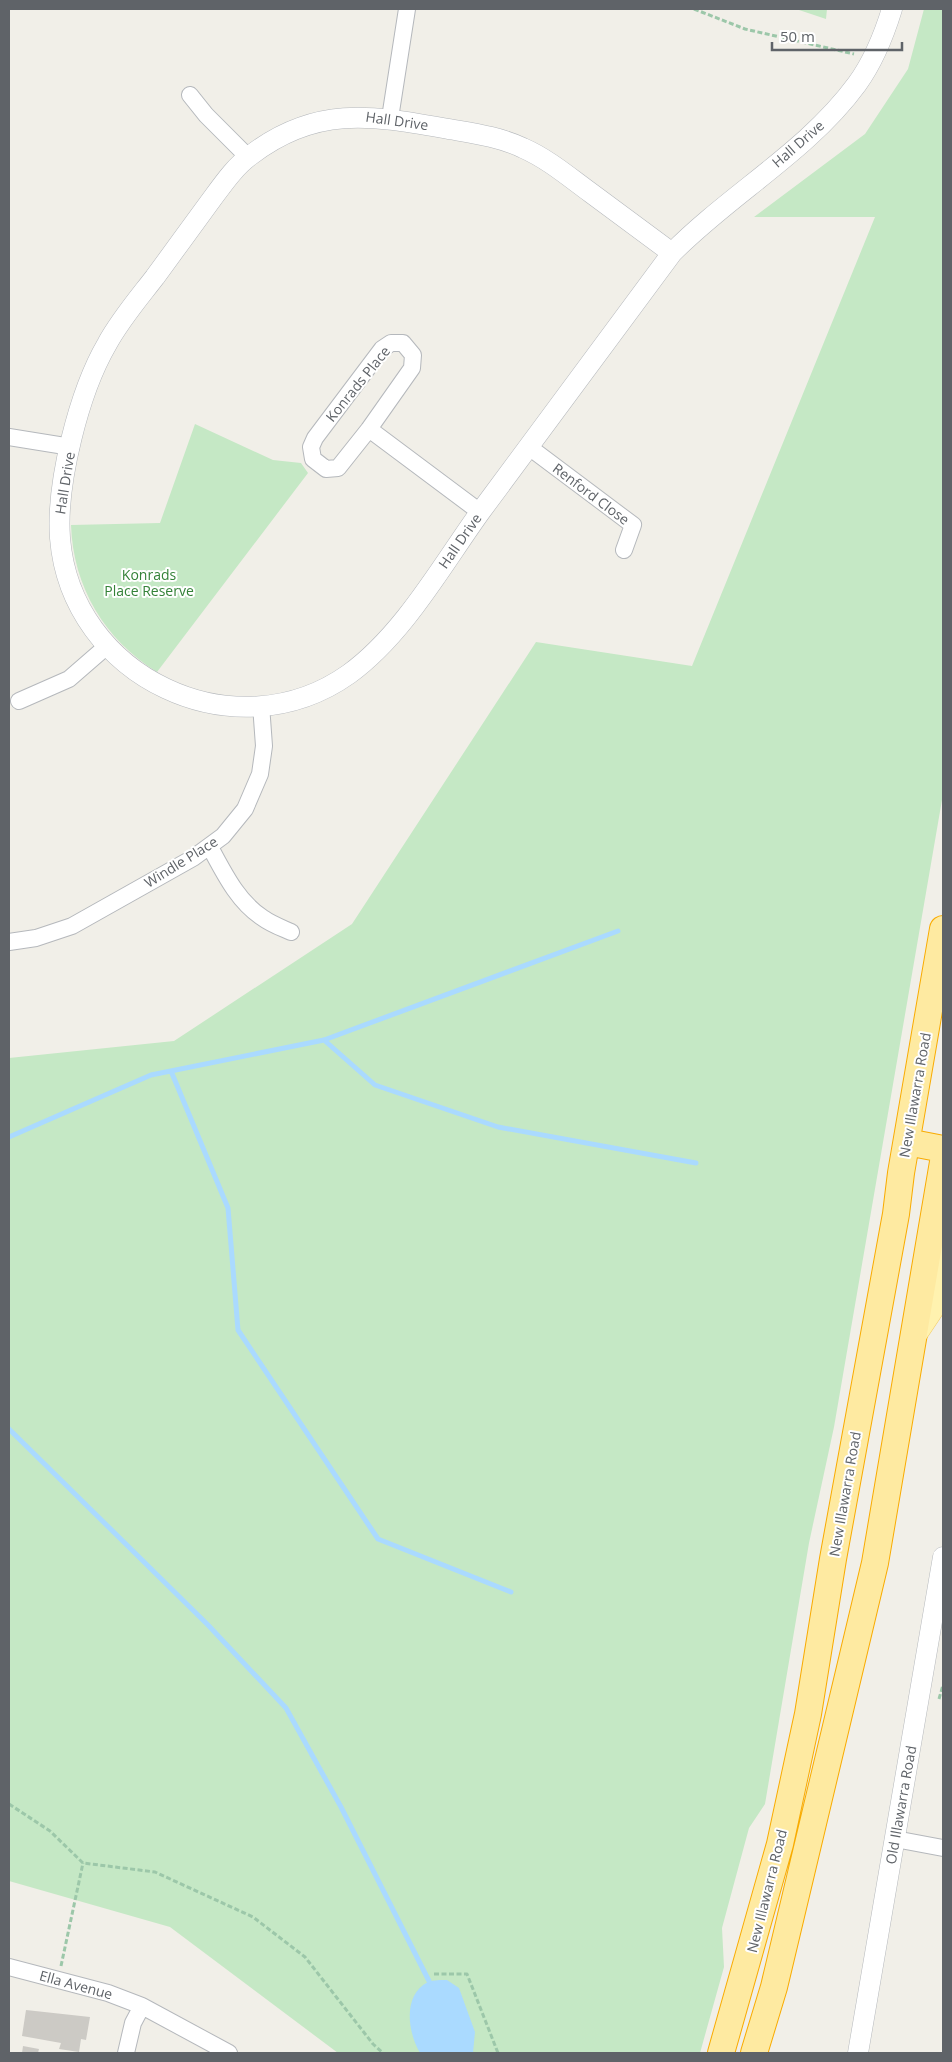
<svg xmlns="http://www.w3.org/2000/svg" width="952" height="2062" viewBox="0 0 952 2062" font-family="'Open Sans',sans-serif">
<style>
.green{fill:#c5e8c5}
.water{fill:#aadaff}
.lines{fill:none;stroke-linecap:round;stroke-linejoin:round}
.stream{stroke:#aadaff;stroke-width:5}
.building{fill:#cccac5}
.minor-casing{stroke:#b5b8bc;stroke-width:18}
.tertiary-casing{stroke:#b5b8bc;stroke-width:21}
.primary-casing{stroke:#f2c960;stroke-width:26}
.trunk-casing{stroke:#f9ab00;stroke-width:28}
.path{stroke:#9cc7a9;stroke-width:3;stroke-dasharray:5 2.5;stroke-linecap:butt}
.minor{stroke:#fff;stroke-width:16}
.tertiary{stroke:#fff;stroke-width:20}
.primary{stroke:#fff2af;stroke-width:25}
.trunk{stroke:#feeaa1;stroke-width:26}
.labels{text-anchor:middle;stroke-width:4;stroke-linejoin:round;paint-order:stroke}
.street-label{font-size:14px;fill:#5f6368;stroke:#fff}
.park-label{font-size:14px;fill:#348238;stroke:#fff}
</style>
<rect width="100%" height="100%" fill="#f1efe8"/>
<path class="green" d="M796,9h31l-1,10z
M924,9h19v785l-109,633 -25,116 -44,261 -16,24 -27,100 2,39 -24,86h-362l-168,-126 -161,-46v-823l165,-17 178,-117 184,-282 156,24 183,-449h-121l111,-83 43,-65z
M195,424l78,36 28,3 7,10 -151,199c-52,-32 -84,-85 -86,-147l89,-2z"/>
<path class="water" d="M447,1980l12,8 16,44 -2,21h-53c-12,-20 -18,-58 8,-71 5,-2 14,-2 19,-2z"/>
<g class="lines">
<path class="stream" d="M324,1040l51,45 123,42 198,36
M171,1071l57,137 10,122 140,209 133,53
M9,1137l142,-62 173,-35 294,-109
M9,1429l199,196 78,83 55,99 88,174"/>
</g>
<path class="building" d="M26,2010l64,7 -4,23 -5,-1 -2,13 -20,-3 2,-6 -39,-7z
M23,2046l16,3 -1,4h-16z"/>
<g class="lines">
<g class="minor-casing">
<path id="minor" d="M190,95l16,20 42,42
M390,118l17,-109
M369,429l43,-61 1,-13 -10,-12h-12l-9,6 -67,89 -4,9 2,12 13,10 12,-1 31,-39 111,83
M9,437l62,10
M529,447l104,78 -9,25
M19,701l50,-22 38,-33
M210,847c14,26 28,55 53,71 8,6 19,10 28,14
M9,942l27,-4 36,-12 121,-68 30,-22 22,-27 15,-35 4,-28 -3,-41
M895,1839l48,9
M9,1967l99,26 34,13
M126,2053l7,-30 9,-17 87,47"/>
</g>
<g class="tertiary-casing">
<path id="tertiary" d="M672,253c-27,-20 -54,-40 -81,-60 -22,-16 -43,-34 -68,-45 -25,-12 -53,-15 -80,-20 -73,-13 -128,-22 -192,27 -17,12 -30,32 -42,48 -18,25 -36,49 -54,74 -17,22 -35,43 -48,67 -28,48 -51,139 -47,194 11,139 175,217 289,136 55,-40 93,-109 132,-163 63,-86 127,-172 191,-258 58,-59 136,-102 185,-169 16,-22 27,-49 35,-75
M858,2053l85,-496"/>
</g>
<g class="primary-casing">
<path id="primary" d="M915,1333l16,-24 12,-60"/>
</g>
<g class="trunk-casing">
<path id="trunk" d="M907,1142l36,7
M721,2053l59,-209 28,-130 25,-155 63,-345 5,-41 42,-244
M754,2053l20,-66 101,-424 68,-401"/>
</g>
<path class="path" d="M694,9l51,20 109,25
M939,1699l4,-14
M9,1804l41,27 33,32 72,9 98,45 52,40 68,87 10,9
M61,1966l22,-103
M434,1974h33l31,79"/>
<use href="#minor" class="minor"/>
<use href="#tertiary" class="tertiary"/>
<use href="#primary" class="primary"/>
<use href="#trunk" class="trunk"/>
</g>
<g class="labels">
<g class="street-label">
<text transform="translate(397 121) rotate(8)" y="5">Hall Drive</text>
<text transform="translate(798 144) rotate(-41)" y="5">Hall Drive</text>
<text transform="translate(358 384) rotate(-51)" y="5">Konrads Place</text>
<text transform="translate(65 483) rotate(-81)" y="5">Hall Drive</text>
<text transform="translate(591 494) rotate(37)" y="5">Renford Close</text>
<text transform="translate(460 541) rotate(-55)" y="5">Hall Drive</text>
<text transform="translate(181 862) rotate(-32)" y="5">Windle Place</text>
<text transform="translate(915 1095) rotate(-80)" y="5">New Illawarra Road</text>
<text transform="translate(845 1494) rotate(-80)" y="5">New Illawarra Road</text>
<text transform="translate(901 1805) rotate(-80)" y="5">Old Illawarra Road</text>
<text transform="translate(767 1891) rotate(-76)" y="5">New Illawarra Road</text>
<text transform="translate(76 1985) rotate(15)" y="5">Ella Avenue</text>
</g>
<g class="park-label">
<text x="149" y="580">Konrads<tspan x="149" dy="16">Place Reserve</tspan></text>
</g>
</g>
<rect width="952" height="2062" fill="none" stroke="#5f6368" stroke-width="20"/>
<path d="M772 42v8h130v-8" fill="none" stroke="#5f6368" stroke-width="2.5"/>
<text x="780" y="42" font-size="15" fill="#5f6368" stroke="#ffffff" stroke-width="4" paint-order="stroke">50 m</text>
</svg>
